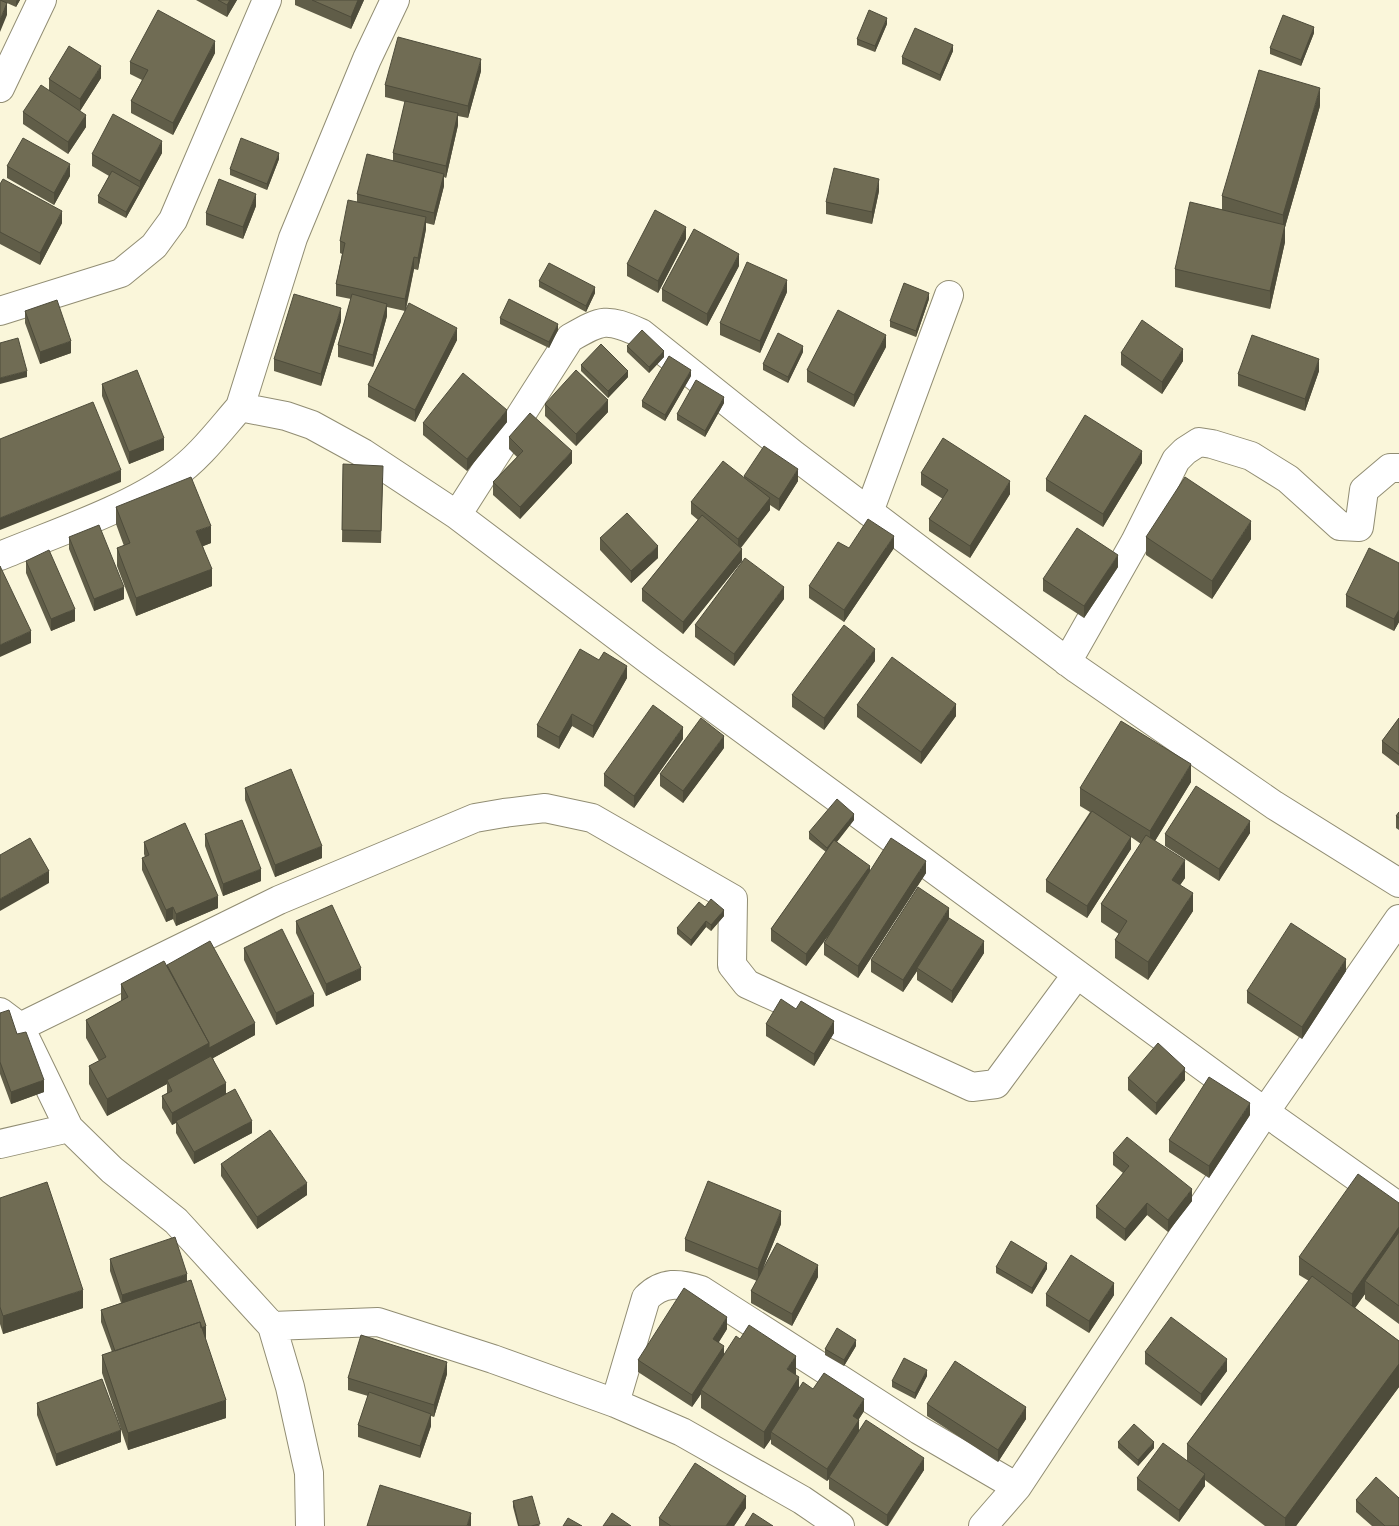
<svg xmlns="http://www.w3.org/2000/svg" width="1399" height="1526" viewBox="0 0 1399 1526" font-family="'Noto Serif',serif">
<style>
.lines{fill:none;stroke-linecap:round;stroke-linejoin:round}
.minor-casing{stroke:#918d73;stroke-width:30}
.minor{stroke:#fff;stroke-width:28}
.wall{fill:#605d48}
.shaded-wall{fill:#4e4c3b}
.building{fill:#706c54;stroke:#4e4c3b}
</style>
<rect width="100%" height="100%" fill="#faf6da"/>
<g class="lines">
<g class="minor-casing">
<path id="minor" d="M0,88l42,-88
M0,311l121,-38 33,-27 19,-26 94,-220
M240,407l53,-169 74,-179 28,-59
M869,512l80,-217
M457,515l113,-177c33,-19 36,-20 71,-5l153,122 283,214 197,136 125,78
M0,556c53,-22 128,-47 173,-80 26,-18 46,-45 67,-69l46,9 26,9 51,28 94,62 193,146 615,451 134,95
M1067,662l68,-120 41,-82 9,-9 14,-9 13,2 39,12 37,23 52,47 19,1 5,-37 26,-22h9
M0,1012l20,15 49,101
M20,1027l259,-127 196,-82 29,-5 41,-5 47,10 141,81 -1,66 15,19 225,103 24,-3 81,-110
M0,1144l69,-16 43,42 64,51 96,105 18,61 19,86 1,53
M272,1326l106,-4 115,37 122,44 67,29 120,68 38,26
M615,1403l31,-105c17,-17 33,-15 55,-8l218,140 98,57
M983,1526l34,-39 248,-375 134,-193"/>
</g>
<use href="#minor" class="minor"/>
</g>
<path class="wall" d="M0,0h20l-4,7 -9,-4v12z
M196,0h41l-10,17z
M295,0h69l-13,29 -56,-24z
M887,24l-12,28 -18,-7v-6z
M1314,33l-13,33 -31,-12v-6z
M953,51l-13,30 -38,-17v-7z
M215,53l-42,82 -42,-22v-12l11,-21 -12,-6v-12z
M481,71l-13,47 -10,-2v9l-12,53 -2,-1v9l-10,39 -8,-2v6l-8,41 -4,-1 -8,41 51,30 -42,82 -47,-25v-12l37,-74 -18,-4v9l-14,51 -35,-10v-12l13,-46 -15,-3v-12l6,-30 -2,-1v-12l17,-39v-8l36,-33v-8l12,-51 -20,-5v-12z
M101,78l-21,33 6,16 -18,27 -45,-30v-12l26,-22v-11z
M1320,106l-35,121v15l-15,67 -95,-22v-18l47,-59v-14z
M162,153l-36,65 -28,-15v-7l11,-20 -17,-10v-12z
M279,159l-12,31 -37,-15v-6z
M7,166l63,10 -16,29 -47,-27z
M0,184l62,39 -22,42 -40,-21z
M879,191l-7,33 -46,-10v-12z
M256,206l-13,33 -37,-14v-12z
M686,239l-28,54 -31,-17v-12z
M739,266l-32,60 -45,-25v-12z
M539,281l56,12 -9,19 -47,-25z
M787,292l-27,61 -40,-18v-12z
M929,299l-13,38 -26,-10v-6z
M25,311l46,42 -31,11 -15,-41z
M500,318l58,12 -9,18 -49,-24z
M341,321l-20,65 -47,-15v-12z
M627,346l37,11 -15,16 -22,-21z
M886,347l-32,60 -47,-25v-12z
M803,352l-15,31 -25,-13v-6z
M1121,353l62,8 -21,33 -41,-29z
M581,365l47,12 -20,21 -27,-27z
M1319,371l-14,40 -67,-25v-12z
M691,376l-26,45 -23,-14v-6z
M102,384l62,66 -35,14 -27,-68z
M724,403l-19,34 -28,-17v-6z
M545,404l63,8 -32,34 -31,-30z
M507,422l-40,49 -44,-36v-12z
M509,437l63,26 -52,56 -27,-24v-13l24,-25 -8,-8z
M1142,463l-39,64 -57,-36v-12z
M343,464l40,14 -2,65 -39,-1z
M921,473l89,21 -40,64 -41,-27v-12l14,-20 -22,-14z
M744,476l54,5 -19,30 -9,-6v5l-29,38 1,13 -59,73 -41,-33v-12l56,-69 -7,-6v-12l53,-24z
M116,507l95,36 -8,3 9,40 -76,30 -19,-50v-18l7,-2 -8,-22z
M69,537l55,62 -30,12 -25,-62z
M1146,537l105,2 -39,60 -66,-44z
M600,538l58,20 -27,25 -31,-33z
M849,548h45l-50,74 -35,-24v-12z
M26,561l49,60 -24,10 -25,-58z
M1399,563v59l-5,9 -48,-24v-12z
M1118,567l-34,51 -41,-27v-12z
M784,599l-50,67 -39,-29v-12z
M599,660l28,18 -34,60 -21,-12 -13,23 -22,-12v-12z
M875,661l-51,69 -32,-23v-12z
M857,705l99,11 -35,48 -64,-47z
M1399,718v48l-17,-13v-12z
M683,739l-49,69 -30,-22v-12z
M724,748l-41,55 -23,-17v-12z
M1191,782l-36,59 30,37 -5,7 13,26 -45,69 -33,-22v-18l4,-6 -18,-12v-18l40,-60 -10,-7v12l-44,69 -41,-26v-12l44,-68 -10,-6v-18z
M245,788l77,70 -47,19 -30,-77z
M1399,812v18l-3,-2v-12z
M854,820l-17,22 33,29 56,2 -68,105 -34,-23v-12l4,-7 -22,30 -35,-25v-12l55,-77 -17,-13v-7z
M1250,833l-31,48 -54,-35v-12z
M205,834l56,47 -38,15 -18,-50z
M144,842l74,66 -42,18 -3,-7 -7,3 -24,-52v-12l3,-1 -1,-3z
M705,907l19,9 -13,15 -5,-4 -15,19 -14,-12v-6z
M949,918l35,35 -32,50 -35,-23v-9l-14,21 -32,-20v-12z
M296,921l65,59 -35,16 -30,-63z
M244,948l70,58 -38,19 -32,-65z
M167,965l88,70 -42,23 13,35 26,40 -58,31 -18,-31v-10l-4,2 -10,-17v-12l5,-3v-9l-60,32 -18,-32v-18l10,-5 -13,-23v-18l35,-19v-17z
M1346,971l-44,68 -55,-36v-12z
M796,1009l38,24 -20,33 -48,-30v-12z
M0,1013l17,21 27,58 -33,12 -11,-30z
M1128,1078l57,2 -29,35 -28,-25z
M1250,1115l-41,63 -40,-26v-12z
M1113,1153l79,48 -24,31 -21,-17 -22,26 -29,-23v-12l27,-33 -10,-8z
M221,1164l86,31 -50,34 -36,-53z
M0,1198l83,110 -80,26 -3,-10z
M1399,1203v121l-34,-25v-5l-10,14 44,33v46l-103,139h-31l-60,-46v6l-26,36 -42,-32v-12l50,-17v-17l122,-163 -10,-6v-18z
M781,1224l-20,49 57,4 -26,49 -41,-23v-12l6,-10 -72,-30v-12z
M110,1259l77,22 19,57h-1l21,80 -98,32 -26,-77v-18l10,-3 -11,-30v-12l20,-7 -11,-32z
M996,1267l51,2 -15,25 -36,-21z
M1046,1294l68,1 -25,38 -43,-27z
M727,1329l-8,13 5,12 72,20 -1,1 4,13 14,1 51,22 -5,8v11l65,40 -36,56h-2l-57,-37v-10l-2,2 -56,-37v-5l-7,10 -63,-41v-14l-9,13 -54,-35v-12z
M856,1346l-12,20 -19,-11v-6z
M1145,1352l82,19 -26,35 -56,-42z
M447,1374l-13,43 -3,-1v10l-11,32 -62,-21v-12l10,-29 -20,-6v-12z
M927,1376l-12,23 -23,-12v-6z
M37,1403l84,39 -65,24 -19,-51z
M927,1404l99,15 -28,43 -71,-46z
M1118,1442l36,6 -16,18 -20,-18z
M1356,1500l43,26h-27l-16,-14z
M513,1501l27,25h-22l-5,-19z
M746,1508l-12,18h-75v-8z"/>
<path class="shaded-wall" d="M17,0h3l-4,7v-6z
M230,0h7l-10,17v-12z
M358,0h6l-13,29v-12z
M7,3v12l-7,17v-12z
M887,18v6l-12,28v-6z
M1314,27v6l-13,33v-6z
M215,41v12l-42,82v-12z
M953,45v6l-13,30v-6z
M481,59v12l-13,47v-12z
M101,66v12l-21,33v-12z
M1320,88v18l-35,121v15l-15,67v-18l13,-60v-16z
M458,113v12l-12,53v-12z
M86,115v12l-18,27v-12z
M162,141v12l-36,65v-6l14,-25v-6z
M279,153v6l-12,31v-6z
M70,164v12l-16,29v-12z
M444,174v12l-10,39v-12z
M879,179v12l-7,33v-12z
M256,194v12l-13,33v-12z
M62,211v12l-22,42v-12z
M426,217v12l-8,41v-12z
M686,227v12l-28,54v-12z
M739,254v12l-32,60v-12z
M414,257v12l-9,42v-12z
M787,280v12l-27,61v-12z
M595,287v6l-9,19v-6z
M929,293v6l-13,38v-6z
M387,304v12l-14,51v-12z
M341,308v13l-20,65v-12z
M558,324v6l-9,18v-6z
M457,328v12l-42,82v-12z
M886,335v12l-32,60v-12z
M71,341v12l-31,11v-12z
M803,346v6l-15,31v-6z
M1183,349v12l-21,33v-12z
M664,351v6l-15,16v-6z
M1319,359v12l-14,40v-12z
M691,370v6l-26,45v-6z
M27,371v6l-27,7v-6z
M628,371v6l-20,21v-7z
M724,397v6l-19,34v-6z
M608,400v12l-32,34v-12z
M507,410v12l-40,49v-12z
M164,438v12l-35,14v-12z
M572,451v12l-52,56v-12z
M1142,451v12l-39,64v-13z
M798,469v12l-19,30v-12z
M121,470v12l-121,48v-12z
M1010,481v13l-40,64v-12z
M770,498v12l-32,41v-12z
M1251,521v18l-39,60v-18z
M211,526v17l-15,6v-18z
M894,536v12l-50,74v-12z
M658,546v12l-27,25v-12z
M742,549v12l-59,73v-12z
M1118,555v12l-34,51v-12z
M212,569v17l-76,30v-18z
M124,587v12l-30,12v-12z
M784,587v12l-50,67v-12z
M75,609v12l-24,10v-12z
M1399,610v12l-5,9v-12z
M31,631v12l-31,14v-12z
M875,649v12l-51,69v-12z
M627,666v12l-34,60v-12z
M956,704v12l-35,48v-12z
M572,714v12l-13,23v-12z
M683,727v12l-49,69v-12z
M724,736v12l-41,55v-12z
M1191,764v18l-41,67v-18z
M854,814v6l-27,34v-6z
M1250,821v12l-31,48v-12z
M1131,837v12l-44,69v-12z
M322,846v12l-47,19v-12z
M1185,860v18l-13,19v-17z
M926,861v12l-68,105v-12z
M870,866v12l-64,88v-12z
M261,869v12l-38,15v-12z
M49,871v12l-49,28v-12z
M1193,893v18l-45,69v-18z
M218,896v12l-42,18v-12z
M173,907v12l-7,3v-12z
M949,908v12l-32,48v3l-14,21v-12z
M724,910v6l-13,15v-6z
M706,921v6l-15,19v-6z
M984,941v12l-32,50v-12z
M1346,959v12l-44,68v-12z
M361,968v12l-35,16v-12z
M314,994v12l-38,19v-12z
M834,1021v12l-20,33v-12z
M255,1023v12l-87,48 -1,-3v4l-60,32v-17l102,-56z
M1185,1068v12l-29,35v-12z
M44,1080v12l-33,12v-12z
M226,1083v12l-54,30v-12z
M1250,1103v12l-41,63v-12z
M252,1121v12l-58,31v-12z
M307,1183v12l-50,34v-12z
M1192,1189v12l-24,31v-12z
M1147,1203v12l-22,26v-12z
M781,1211v13l-23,57v-12z
M1399,1227v18l-34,36v13l-13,18v-18z
M1047,1263v6l-15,25v-6z
M818,1265v12l-26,49v-12z
M187,1274v12l-65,21v-12z
M1114,1283v12l-25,38v-12z
M83,1290v18l-80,26v-18z
M727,1317v12l-14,22v-12z
M206,1326v12l-89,30v-12z
M856,1340v6l-12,20v-6z
M724,1346v12l-23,32v4l-9,13v-12z
M796,1356v18l-9,13v-18z
M1227,1359v12l-26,35v-12z
M447,1362v12l-13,43v-12z
M1399,1364v23l-103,139h-11v-8z
M927,1370v6l-12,23v-6z
M799,1377v18l-28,37v7l-7,10v-17z
M864,1399v12l-11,17v-12z
M226,1400v18l-98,32v-17z
M1026,1407v12l-28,43v-12z
M431,1414v12l-11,32v-12z
M859,1420v12l-30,45v2l-2,2v-12z
M121,1430v12l-65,24v-12z
M1154,1442v6l-16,18v-6z
M924,1458v12l-37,56v-11z
M1205,1474v12l-26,36v-12z
M746,1496v12l-12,18h-8z
M471,1513v13h-4z"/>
<path class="building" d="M0,0l7,3 -7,17z
M218,0h12l-3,5z
M312,0h46l-7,17z
M158,10l57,31 -42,82 -42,-22 17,-31 -18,-8z
M869,10l18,8 -12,28 -18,-7z
M1283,15l31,12 -13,33 -31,-12z
M915,28l38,17 -13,30 -38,-18z
M398,37l83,22 -13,47 -83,-21z
M69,46l32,20 -21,33 -31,-20z
M1259,70l61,18 -37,127 -61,-19z
M41,85l45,30 -18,27 -45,-30z
M405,101l53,12 -12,53 -53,-13z
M113,114l49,27 -22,40 -48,-27z
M23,138l47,26 -16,29 -47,-27z
M241,138l38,15 -12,31 -37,-15z
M367,154l77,20 -10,39 -77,-19z
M834,168l45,11 -7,33 -46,-10z
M112,171l28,16 -14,25 -28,-16z
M3,179l59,32 -22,42 -40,-21v-48z
M219,179l37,15 -13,33 -37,-14z
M348,200l78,17 -8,41 -4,-1 -9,42 -69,-15 9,-41 -5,-2z
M1190,202l95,23 -15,66 -95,-22z
M655,210l31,17 -28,54 -31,-17z
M694,229l45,25 -32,60 -45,-25z
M747,262l40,18 -27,61 -40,-18z
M549,263l46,24 -9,19 -47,-25z
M904,283l25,10 -13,38 -26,-10z
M294,294l47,14 -20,66 -47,-15z
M352,294l35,10 -14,51 -35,-10z
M509,299l49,25 -9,18 -49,-24z
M57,300l14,41 -31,11 -15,-41z
M409,303l48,25 -42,82 -47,-25z
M838,310l48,25 -32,60 -47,-25z
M1142,320l41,29 -21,33 -41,-29z
M642,330l22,21 -15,16 -22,-21z
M778,333l25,13 -15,31 -25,-13z
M1252,335l67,24 -14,40 -67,-25z
M18,338l9,33 -27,7v-35z
M601,344l27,27 -20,20 -27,-26z
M669,356l22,14 -26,45 -23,-14z
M137,370l27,68 -35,14 -27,-68z
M576,370l32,30 -32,34 -31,-30z
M463,373l44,37 -40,49 -44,-36z
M696,380l28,17 -19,34 -28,-17z
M93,402l28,68 -121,48v-79z
M530,413l42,38 -52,56 -27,-25 30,-31 -14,-14z
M1085,415l57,36 -39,63 -57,-35z
M943,438l67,43 -40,65 -41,-27 19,-29 -27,-17z
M764,446l34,23 -19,30 -35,-23z
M723,461l47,37 -32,41 -47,-37z
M343,464l40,2 -2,65 -39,-1z
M191,477l20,49 -15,5 16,38 -76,29 -19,-50 13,-5 -14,-36z
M1185,477l66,44 -39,60 -66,-44z
M627,513l31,33 -27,25 -31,-33z
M702,515l40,34 -59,73 -41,-33z
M868,519l26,17 -50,74 -35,-24 29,-44 11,6z
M99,525l25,62 -30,12 -25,-62z
M1077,528l41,27 -34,51 -41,-27z
M1369,548l30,15v47l-5,9 -48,-24z
M49,550l26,59 -24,10 -25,-58z
M745,558l39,29 -50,67 -39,-29z
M0,566l31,65 -31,14z
M844,625l31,24 -51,69 -32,-23z
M580,649l19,11 5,-8 23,14 -34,60 -21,-12 -13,23 -22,-12z
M892,657l64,47 -35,48 -64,-47z
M653,705l30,22 -49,69 -30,-22z
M701,718l23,18 -41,55 -23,-17z
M1399,718v36l-17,-13z
M1121,721l70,43 -41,67 -70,-43z
M291,769l31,77 -47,19 -30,-77z
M1196,786l54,35 -31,48 -54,-35z
M837,799l17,15 -27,34 -18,-16z
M1092,811l39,26 -44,69 -41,-26z
M1399,812v6l-3,-2z
M242,820l19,49 -38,15 -18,-50z
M185,823l33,73 -42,18 -3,-7 -7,3 -24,-52 7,-3 -5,-13z
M1146,835l39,25 -13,20 21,13 -45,69 -33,-22 12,-19 -26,-17z
M30,838l19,33 -49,28v-44z
M891,838l35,23 -68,105 -34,-23z
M834,840l36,26 -64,88 -35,-25z
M918,887l31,21 -46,72 -32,-20z
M711,899l13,11 -13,15 -5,-4 -15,19 -14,-12 22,-26 6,5z
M332,905l29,63 -35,16 -30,-63z
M949,918l35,23 -32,50 -35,-23z
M1291,923l55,36 -44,68 -55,-36z
M282,929l32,65 -38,19 -32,-65z
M210,941l45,82 -46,25v-5l-42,-78z
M164,961l45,82 -102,56 -18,-33 17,-9 -20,-37 42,-23 -7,-13z
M781,999l15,10 5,-8 33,20 -20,33 -48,-30z
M9,1010l8,24 9,-2 18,48 -33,12 -11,-30v-49z
M1158,1043l27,25 -29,35 -28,-25z
M211,1056l15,27 -54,30 -10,-17 10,-5 -5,-11z
M1209,1077l41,26 -41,63 -40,-26z
M235,1089l17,32 -58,31 -18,-31z
M270,1130l37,53 -50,34 -36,-53z
M1127,1137l65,52 -24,31 -21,-17 -22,26 -29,-23 33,-40 -16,-13z
M1358,1174l41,29v24l-47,67 -53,-37z
M708,1181l73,30 -23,58 -73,-30z
M47,1182l36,108 -80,26 -3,-9v-109z
M1399,1232v74l-34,-25z
M175,1237l12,37 -65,21 -12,-36z
M1011,1241l36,22 -15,25 -36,-21z
M777,1243l41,22 -26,49 -41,-23z
M1071,1255l43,28 -25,38 -43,-27z
M1312,1276l87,65v23l-114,154 -98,-74z
M191,1280l15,46 -5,2 -1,-6 -85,29 -14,-41z
M684,1288l43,29 -14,22 11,7 -32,49 -54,-35z
M1171,1317l56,42 -26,35 -56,-42z
M200,1322l26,78 -98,33 -26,-78z
M749,1325l47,31 -9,13 12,8 -35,55 -63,-42 35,-54 4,3z
M837,1328l19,12 -12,20 -19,-11z
M361,1335l86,27 -13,43 -86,-27z
M904,1358l23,12 -12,23 -23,-12z
M955,1361l71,46 -28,43 -71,-46z
M824,1373l40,26 -11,17 6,4 -32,49 -56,-37 32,-50 10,7z
M102,1379l19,51 -65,24 -19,-51z
M369,1392l62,22 -11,32 -62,-21z
M866,1420l58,38 -37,57 -58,-38z
M1134,1424l20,18 -16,18 -20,-18z
M1163,1443l42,31 -26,36 -42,-32z
M695,1463l51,33 -20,30h-55l-12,-8z
M1376,1477l23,21v28h-14l-29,-26z
M380,1485l91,28 -4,13h-100z
M532,1496l8,28 -9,2h-12l-6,-25z
M612,1513l19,13h-28z
M753,1513l20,13h-28z
M568,1518l14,8h-19z"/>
</svg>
